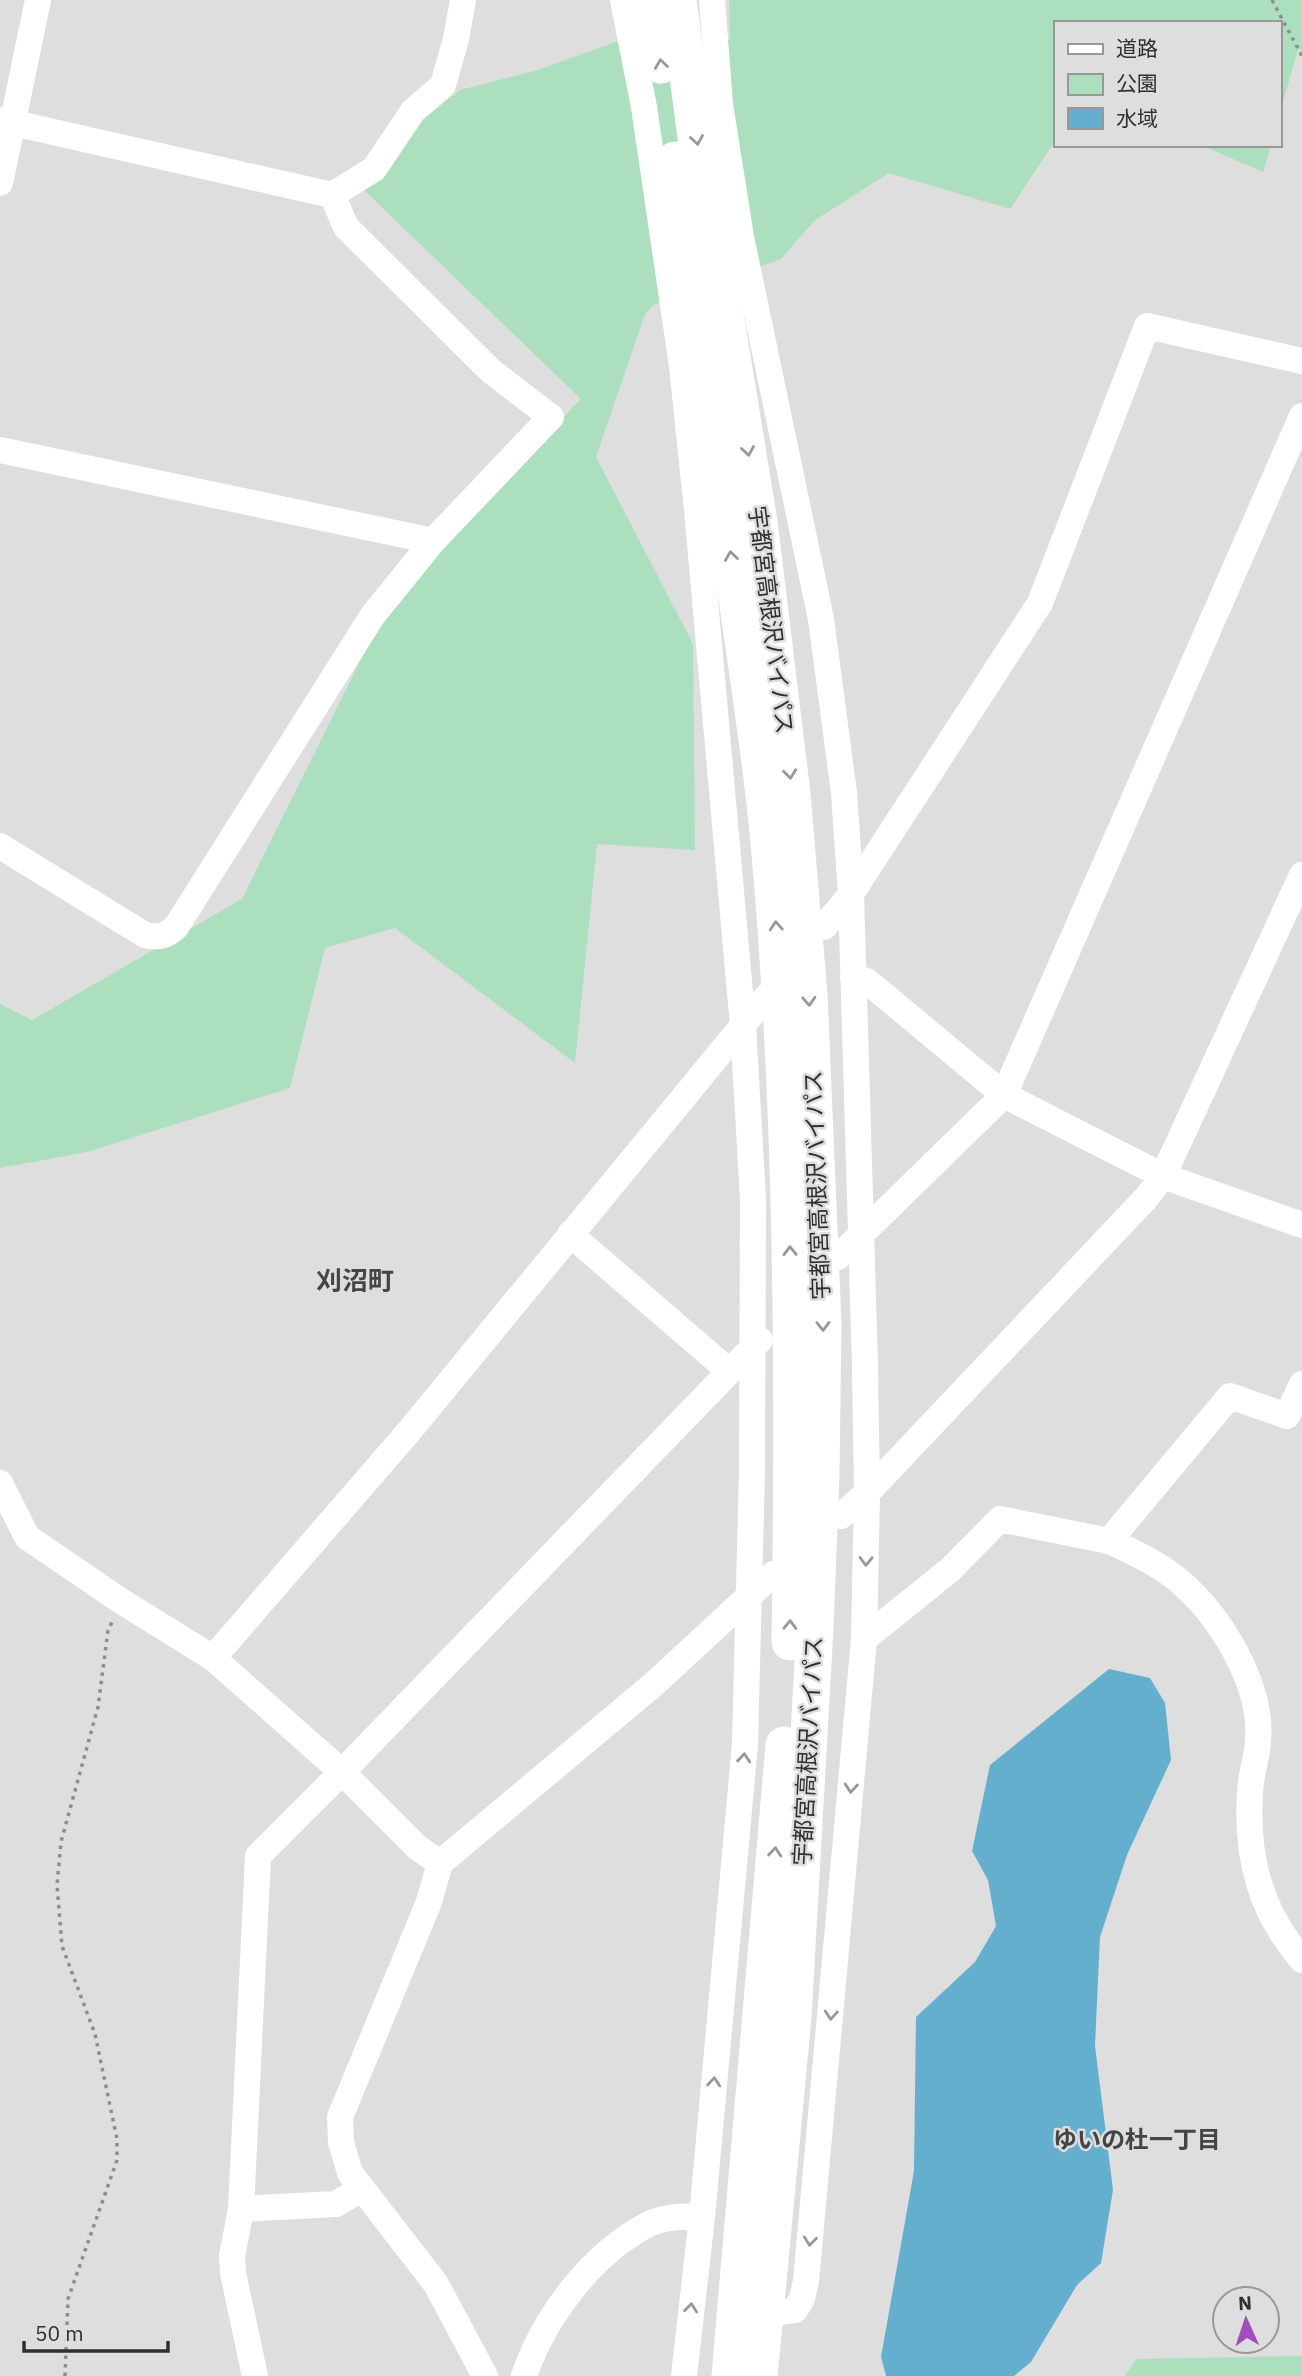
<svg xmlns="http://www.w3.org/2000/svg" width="1302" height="2376" viewBox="0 0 1302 2376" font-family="'IBM Plex Sans','Noto Sans JP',sans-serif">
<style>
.green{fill:#acdfbe}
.water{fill:#65afce}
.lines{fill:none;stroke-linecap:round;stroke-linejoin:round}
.path{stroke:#8d8d8d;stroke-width:3.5;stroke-dasharray:3.5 5;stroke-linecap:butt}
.minor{stroke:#fff;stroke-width:26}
.highway{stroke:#fff;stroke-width:37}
.oneway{stroke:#989898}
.labels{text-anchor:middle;stroke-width:5;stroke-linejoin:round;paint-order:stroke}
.street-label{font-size:23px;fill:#303030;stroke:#dededf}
.neighbourhood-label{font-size:24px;font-weight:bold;fill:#454546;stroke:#dededf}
.quarter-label{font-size:26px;font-weight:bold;fill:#454546;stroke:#dededf}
</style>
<rect width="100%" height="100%" fill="#dededf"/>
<path class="green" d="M729,0h573v49l-4,1 -19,65v-92h-224v118l-45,68 -121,-36 -74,47 -34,39 -127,46 -9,9 -49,143 97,187 2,206 -98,-6 -22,219 -180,-135 -70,20 -35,140 -203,64 -87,16v-164l32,16 210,-121 151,-304 188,-196 -215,-207 -7,-21 101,-81 78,-20 77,-28 115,-2z
M1201,145h70l-8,27z
M1302,2356v20h-177l11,-17z"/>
<path class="water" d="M1109,1669l41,9 15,25 6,57 -44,95 -27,82 -5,109 18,144 -12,73 -24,22 -46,77 -17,14h-128l-5,-19 33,-186 2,-154 59,-55 21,-36 -8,-46 -16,-29 18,-86z"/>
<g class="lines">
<path class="path" d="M1272,0l30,56
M65,2376l3,-77 49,-139v-21l-22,-105 -33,-88 -5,-61 4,-43 37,-135 10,-76 4,-9"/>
<path class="minor" d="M623,0l21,107 38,259 15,144 46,516 10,173 -1,271 -7,274 -43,473 -18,159
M712,0l8,104 21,133 80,382 23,174 7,101 14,472 2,127 -3,146 -58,642 -4,18 -7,11 -13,2
M0,120l332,75
M0,183l38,-183
M0,450l433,91
M0,846l145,89c14,3 21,1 31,-8l197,-312 60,-74 118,-124 -60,-46 -145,-144 -14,-32 42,-26 39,-58 30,-26 13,-46 7,-39
M824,927l27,-33 189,-291 107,-277 155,35
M853,977l14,4 137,114 159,81 139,49
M570,1234l159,137
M838,1257l166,-162 298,-679
M0,1483l27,54 94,64 92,57 129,114 76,76 22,15
M841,1516l26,-23 280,-296 16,-21 139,-301
M1109,1541c23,10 50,23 69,39 42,35 85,105 80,161 -1,18 -8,35 -8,52 -4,65 10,118 52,167
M864,1639l87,-70 49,-50 109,22 121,-145 57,20 15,-32
M213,1658l198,-229 356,-433
M241,2209l95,-5 25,-15
M255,2376l-22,-103 -1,-17 9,-47 17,-353 84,-84 418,-432
M485,2376l-49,-92 -86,-111 -9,-31 -1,-25 89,-215 11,-39 214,-179 119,-110
M524,2376c20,-59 68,-123 125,-152 16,-8 35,-8 53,-7"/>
<path class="highway" d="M652,0l9,65
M678,0l18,137 63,385 33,272 17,200 14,330 -2,150 -6,154 -22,389 -34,359
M675,160c21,149 42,297 63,445 11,79 24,158 31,237 24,266 25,533 21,800
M730,2376l54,-631"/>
</g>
<defs><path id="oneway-chevron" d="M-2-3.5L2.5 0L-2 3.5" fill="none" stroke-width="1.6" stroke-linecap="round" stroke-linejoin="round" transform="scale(1.75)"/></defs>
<g class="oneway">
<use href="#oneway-chevron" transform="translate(661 64) rotate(-98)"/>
<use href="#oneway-chevron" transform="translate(697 140) rotate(81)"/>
<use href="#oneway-chevron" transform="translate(748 451) rotate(81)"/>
<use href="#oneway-chevron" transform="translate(731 556) rotate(-98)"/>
<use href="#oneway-chevron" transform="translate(790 774) rotate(83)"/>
<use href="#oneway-chevron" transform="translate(776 926) rotate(-94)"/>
<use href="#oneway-chevron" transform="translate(809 1001) rotate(87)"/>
<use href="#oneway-chevron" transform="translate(790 1251) rotate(-91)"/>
<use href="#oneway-chevron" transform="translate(823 1326) rotate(89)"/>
<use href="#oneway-chevron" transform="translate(866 1561) rotate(91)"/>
<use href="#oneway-chevron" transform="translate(790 1625) rotate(-89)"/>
<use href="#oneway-chevron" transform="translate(744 1758) rotate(-85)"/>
<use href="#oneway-chevron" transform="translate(851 1788) rotate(95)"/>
<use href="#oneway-chevron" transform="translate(775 1852) rotate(-85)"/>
<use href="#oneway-chevron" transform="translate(831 2015) rotate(95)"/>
<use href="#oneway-chevron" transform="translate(714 2082) rotate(-85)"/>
<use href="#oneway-chevron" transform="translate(810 2241) rotate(96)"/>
<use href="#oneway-chevron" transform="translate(691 2308) rotate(-84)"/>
</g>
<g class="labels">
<g class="street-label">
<text transform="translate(771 620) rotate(83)" y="8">宇都宮高根沢バイパス</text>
<text transform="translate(817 1185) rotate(-92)" y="8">宇都宮高根沢バイパス</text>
<text transform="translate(808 1751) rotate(-87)" y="8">宇都宮高根沢バイパス</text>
</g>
<g class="neighbourhood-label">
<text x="1137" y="2148">ゆいの杜一丁目</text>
</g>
<g class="quarter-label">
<text x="355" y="1290">刈沼町</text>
</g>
</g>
<rect x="1054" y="21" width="228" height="126" fill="#dededf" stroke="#989899" stroke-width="2"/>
<rect x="1068" y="44" width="35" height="10" fill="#ffffff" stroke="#989899" stroke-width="2"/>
<text x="1116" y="56" font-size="21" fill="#303030">道路</text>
<rect x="1068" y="74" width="35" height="21" fill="#acdfbe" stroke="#989899" stroke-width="2"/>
<text x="1116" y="91" font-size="21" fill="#303030">公園</text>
<rect x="1068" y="108" width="35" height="21" fill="#65afce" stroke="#989899" stroke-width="2"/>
<text x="1116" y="126" font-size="21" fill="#303030">水域</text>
<g transform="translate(1246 2320) rotate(357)"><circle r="33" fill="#dededf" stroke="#989899" stroke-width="2"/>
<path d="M0-5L12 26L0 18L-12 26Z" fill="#a14dbb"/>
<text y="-10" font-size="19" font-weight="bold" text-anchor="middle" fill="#303030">N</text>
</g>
<path d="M24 2341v10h144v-10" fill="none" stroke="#303030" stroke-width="3.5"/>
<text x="35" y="2341" font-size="21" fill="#303030" stroke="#dededf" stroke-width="5" paint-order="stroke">50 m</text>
</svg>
